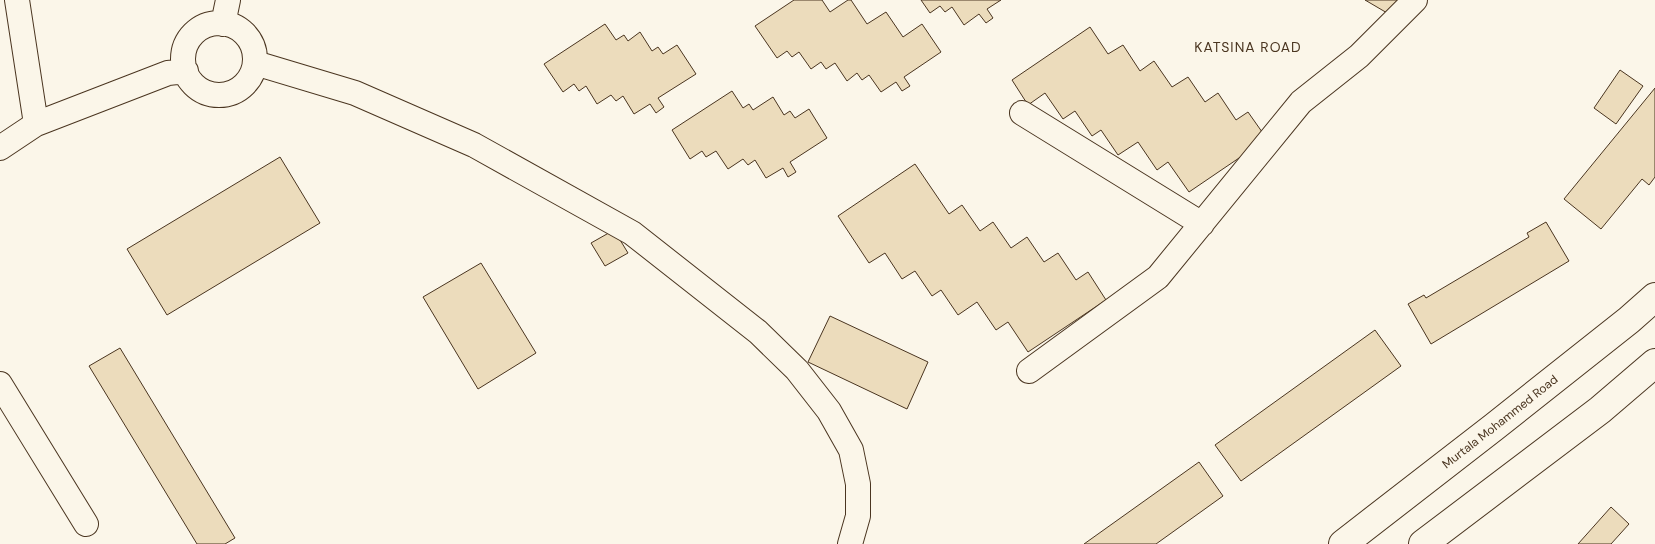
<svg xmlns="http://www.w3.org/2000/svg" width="1655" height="544" viewBox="0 0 1655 544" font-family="'DM Sans',sans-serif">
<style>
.building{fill:#ecdcbc;stroke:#4a3520}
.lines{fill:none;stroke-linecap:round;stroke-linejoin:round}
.street-casing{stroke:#4a3520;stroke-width:26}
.highway-casing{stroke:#4a3520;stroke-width:30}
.street{stroke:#fbf6e9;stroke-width:24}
.highway{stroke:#fbf6e9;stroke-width:28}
.labels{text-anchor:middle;stroke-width:4;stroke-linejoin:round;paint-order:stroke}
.street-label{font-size:12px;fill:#4a3520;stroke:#fbf6e9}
.neighbourhood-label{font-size:14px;letter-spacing:1px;fill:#4a3520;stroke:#fbf6e9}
</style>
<rect width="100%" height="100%" fill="#fbf6e9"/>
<path class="building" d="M794,0h28l8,12 18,-12h3l16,24 19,-12 17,25 19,-13 19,28 -37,25 6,9 -8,5 -6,-9 -15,10 -12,-17 -7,5 -5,-7 -10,8 -12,-18 -9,6 -5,-7 -10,7 -12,-17 -7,5 -5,-6 -10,7 -22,-32z
M921,0h80l-14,9 6,9 -7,5 -7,-9 -15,11 -12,-18 -7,5 -5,-6 -10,7z
M1365,0h36l-7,17z
M605,24l11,16 8,-5 4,6 12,-9 12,19 6,-4 5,7 14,-9 19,29 -38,24 6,9 -8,6 -6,-9 -16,10 -11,-18 -7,5 -5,-6 -14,9 -11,-18 -7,5 -5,-7 -11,8 -19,-28z
M1090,27l18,27 15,-9 17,26 14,-10 18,26 16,-10 17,25 13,-9 18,27 12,-8 19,27 -78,53 -21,-30 -11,8 -19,-28 -20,13 -17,-25 -9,6 -17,-25 -12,8 -18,-26 -17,12 -16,-25z
M1620,70l23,16 -27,38 -22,-16z
M1655,88v89l-6,8 -7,-6 -41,50 -37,-30z
M732,91l11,17 6,-4 4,6 20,-13 11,18 6,-4 5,7 14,-9 18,29 -37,24 6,10 -8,5 -5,-9 -17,10 -11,-18 -7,5 -5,-6 -15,10 -12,-18 -10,6 -4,-6 -12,8 -18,-29z
M280,157l40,66 -153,92 -40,-66z
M915,164l34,50 13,-9 18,26 13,-9 18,26 16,-11 17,25 14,-9 18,27 12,-8 18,28 -78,52 -20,-30 -12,8 -19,-28 -19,13 -17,-25 -9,6 -17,-25 -13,8 -17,-26 -16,10 -31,-47z
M1546,222l23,39 -138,83 -23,-40 16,-9 2,3 103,-61 -2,-4z
M614,230l14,23 -23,13 -14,-23z
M481,263l55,90 -58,36 -55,-92z
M830,316l98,46 -21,47 -99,-47z
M1375,330l26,36 -160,115 -26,-36z
M120,348l115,190 -10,6h-28l-108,-178z
M1199,462l24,34 -67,48h-72z
M1611,507l18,17 -18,20h-33z"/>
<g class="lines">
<g class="street-casing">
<path id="street" d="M17,0l19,124
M183 59a36 36 0 1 1 72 0a36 36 0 1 1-72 0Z
M223,24l5,-24
M255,63l100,30 119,52 158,88 126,99 39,38 32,41 22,39 7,34v32l-8,28
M1022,113l180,111
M0,148l36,-24 132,-51 18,-2
M1029,371l129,-94 143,-175 58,-46 56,-56
M0,384l86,140"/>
</g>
<g class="highway-casing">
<g id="highway">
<path id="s1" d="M1343,544l151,-117 135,-107 26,-23"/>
<path d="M1423,544l177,-134 55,-47"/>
</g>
</g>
<use href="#street" class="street"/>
<use href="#highway" class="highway"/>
</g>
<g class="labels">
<g class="street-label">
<text dy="4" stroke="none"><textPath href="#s1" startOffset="199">Murtala Mohammed Road</textPath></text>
</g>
<g class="neighbourhood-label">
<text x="1248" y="52">KATSINA ROAD</text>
</g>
</g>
</svg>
